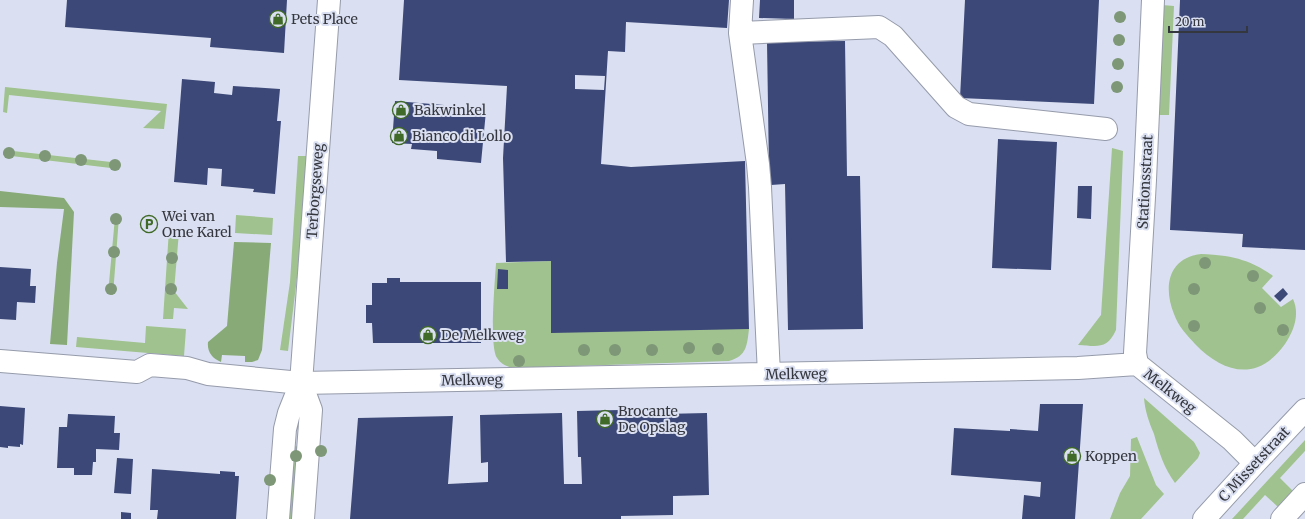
<svg xmlns="http://www.w3.org/2000/svg" width="1305" height="519" viewBox="0 0 1305 519" font-family="Merriweather,serif">
<style>
.green{fill:#a0c28f}
.forest{fill:#8a7}
.building{fill:#3c4878;fill-rule:evenodd}
.lines{fill:none;stroke-linecap:round;stroke-linejoin:round}
.minor-casing{stroke:#969bab;stroke-width:24}
.major-casing{stroke:#969bab;stroke-width:24}
.minor{stroke:#fff;stroke-width:22}
.major{stroke:#fff;stroke-width:22}
.tree{fill:#7d9777}
.labels{text-anchor:middle;stroke-width:4;stroke-linejoin:round;paint-order:stroke}
.poi-label{font-size:14px;fill:#35373e;stroke:#dae0f1;text-anchor:start}
.street-label{font-size:14px;fill:#35373e;stroke:#dae0f1}
</style>
<rect width="100%" height="100%" fill="#dae0f1"/>
<path class="green" d="M1162,5l12,1 -5,109h-12z
M5,87l162,17 -3,25 -21,-1 18,-17 -152,-16 -2,18 -4,-1z
M1112,148l11,3 -7,179c-9,20 -19,16 -38,15l23,-30z
M4,150l116,13 -1,6 -116,-14z
M298,156h9l-7,97 -12,98 -8,-1 10,-68z
M236,215l37,3 -1,17 -37,-2z
M115,217h4l-6,78 -5,-1z
M169,230l10,2 -5,59 14,18 -14,-1 -1,11h-10z
M1201,254c28,1 49,5 72,22l-11,12 19,19 12,-8c7,15 1,32 -8,45 -27,38 -61,30 -90,0 -8,-9 -17,-18 -21,-30 -11,-27 -6,-56 27,-60z
M551,261l198,68c-2,16 -2,27 -20,32l-217,7c-6,-2 -11,-4 -15,-10 -8,-12 -2,-77 -1,-95z
M146,326l40,3 -2,27 -108,-9 1,-10 68,6z
M1144,398l50,44 6,11 -2,5 -23,25c-11,-15 -16,-31 -21,-49 -5,-12 -9,-23 -10,-36z
M1137,437l19,48 8,9 -23,25h-31l10,-26 10,-17 1,-37z
M1305,440v11l-25,27 13,13 -15,16 -13,-12 -22,24h-11z
M291,446l14,1 -7,72h-13z"/>
<path class="forest" d="M0,191l64,7 10,14 -7,133 -17,-1 7,-81 7,-54 -64,-2z
M234,242l37,1 -9,107 -4,10 -6,2h-7v-6l-23,-1 -1,7c-9,-4 -14,-10 -13,-20l19,-16z"/>
<path class="building" d="M67,0h220l-3,53 -74,-6 1,-9 -146,-11z
M404,0h325l-2,28 -101,-6 -1,30 -17,-1 -7,113 30,3 114,-6 4,168 -198,4v-72l-45,1 -3,-104 4,-72 -108,-6zM575,75l30,1 -1,14 -29,-1z
M760,0h34v19l-35,-1z
M965,0h134l-5,104 -134,-6z
M1180,0h125v250l-63,-3 1,-13 -73,-4z
M845,41l2,135h13l3,153 -75,1 -3,-146 -14,1 -2,-15 -2,-128z
M182,79l33,3 -1,11 18,2 1,-9 47,3 -3,32h4l-6,73 -22,-2 1,-3 -33,-3 1,-17 -14,-1 -1,17 -33,-3z
M395,101l49,4v2l42,4 -5,52 -44,-4v-8l-26,-2 1,-5 -20,-1z
M998,139l59,3 -6,128 -59,-2z
M1078,186h14l-1,33 -14,-1z
M0,267l31,2 -1,17h6l-1,17 -18,-1 -1,18 -16,-1z
M498,269l10,1v19h-11z
M387,278h13v4h81v61h-108l-1,-20h-6v-18h6v-22h15z
M1283,288l5,6 -8,8 -6,-6z
M1040,404h43l-8,115h-53l2,-24 16,2 1,-15 -90,-7 3,-47 56,3v-2l28,2z
M0,406l25,2 -2,37 -3,-1v3l-12,-1v2l-8,-1z
M619,410l1,5 87,-2 2,82 -36,1v19l-52,1v3h-271l8,-101 95,-2 -5,68 40,-2v-20l-7,1 -1,-48 82,-2 2,71h18l-1,-27h-3l-1,-46z
M68,414l47,2 -1,17h6l-1,17 -23,-1v13h-3l-1,13h-18v-7h-17l2,-41h8z
M117,458l16,1 -2,35 -17,-1z
M152,469l68,5v-3l15,1v4h4l-3,43h-79l1,-9h-8z
M121,512l10,1v6h-10z"/>
<g class="lines">
<g class="minor-casing">
<path id="minor" d="M742,0l-2,33 18,131 2,23 9,187
M740,33l139,-6 14,9 63,71 13,7 137,15
M0,361l137,11 13,-7 37,3 21,6 93,9 777,-15 59,-4 95,76 23,23
M1137,364l-2,-11 10,-173 8,-180
M1204,519l51,-56 50,-53
M1282,519l23,-25"/>
</g>
<g class="major-casing">
<path id="major" d="M301,383l10,27 -8,109
M278,519l7,-90 4,-16 12,-30 28,-383"/>
</g>
<use href="#minor" class="minor"/>
<use href="#major" class="major"/>
</g>
<g class="tree">
<circle cx="1120" cy="17" r="6"/>
<circle cx="1119" cy="40" r="6"/>
<circle cx="1118" cy="64" r="6"/>
<circle cx="1117" cy="87" r="6"/>
<circle cx="9" cy="153" r="6"/>
<circle cx="45" cy="156" r="6"/>
<circle cx="81" cy="160" r="6"/>
<circle cx="115" cy="165" r="6"/>
<circle cx="116" cy="219" r="6"/>
<circle cx="114" cy="252" r="6"/>
<circle cx="172" cy="258" r="6"/>
<circle cx="1205" cy="263" r="6"/>
<circle cx="1253" cy="276" r="6"/>
<circle cx="111" cy="289" r="6"/>
<circle cx="171" cy="289" r="6"/>
<circle cx="1194" cy="289" r="6"/>
<circle cx="1260" cy="308" r="6"/>
<circle cx="1194" cy="326" r="6"/>
<circle cx="1283" cy="330" r="6"/>
<circle cx="689" cy="348" r="6"/>
<circle cx="718" cy="349" r="6"/>
<circle cx="584" cy="350" r="6"/>
<circle cx="615" cy="350" r="6"/>
<circle cx="652" cy="350" r="6"/>
<circle cx="519" cy="361" r="6"/>
<circle cx="321" cy="451" r="6"/>
<circle cx="296" cy="456" r="6"/>
<circle cx="270" cy="480" r="6"/>
</g>
<defs>
<g id="shop-ring" transform="scale(0.9)"><circle r="9.5" fill="#dae0f1" stroke="#406a27" stroke-width="1.5"/><path d="M-5-2.5h2.3a2.7 3.5 0 0 1 5.4 0H5L5.5 6h-11ZM-1.5-2.5h3a1.5 2.3 0 0 0-3 0Z" fill="#406a27"/></g>
<g id="parking-ring" transform="scale(0.9)"><circle r="9.5" fill="#dae0f1" stroke="#406a27" stroke-width="1.5"/><path d="M-3.5-5.5H1a3.5 3.5 0 0 1 0 7H-1V5.5H-3.5ZM-1-3.4V-.6H.8a1.4 1.4 0 0 0 0-2.8Z" fill="#406a27"/></g>
</defs>
<g fill-rule="evenodd">
<use href="#shop-ring" x="278" y="19"/>
<use href="#shop-ring" x="401" y="110"/>
<use href="#shop-ring" x="399" y="136"/>
<use href="#parking-ring" x="149" y="224"/>
<use href="#shop-ring" x="428" y="335"/>
<use href="#shop-ring" x="605" y="419"/>
<use href="#shop-ring" x="1072" y="456"/>
</g>
<g class="labels">
<g class="poi-label">
<text x="291" y="24">Pets Place</text>
<text x="414" y="115">Bakwinkel</text>
<text x="412" y="141">Bianco di Lollo</text>
<text x="162" y="221">Wei van<tspan x="162" dy="16">Ome Karel</tspan></text>
<text x="441" y="340">De Melkweg</text>
<text x="618" y="416">Brocante<tspan x="618" dy="16">De Opslag</tspan></text>
<text x="1085" y="461">Koppen</text>
</g>
<g class="street-label">
<text transform="translate(1145 182) rotate(-87)" y="5">Stationsstraat</text>
<text transform="translate(315 191) rotate(-86)" y="5">Terborgseweg</text>
<text transform="translate(796 374) rotate(-1)" y="5">Melkweg</text>
<text transform="translate(472 380) rotate(-1)" y="5">Melkweg</text>
<text transform="translate(1170 391) rotate(38)" y="5">Melkweg</text>
<text transform="translate(1254 464) rotate(-47)" y="5">C Missetstraat</text>
</g>
</g>
<path d="M1169 26v6h78v-6" fill="none" stroke="#35373e" stroke-width="2"/>
<text x="1175" y="26" font-size="12" fill="#35373e" stroke="#dae0f1" stroke-width="3" paint-order="stroke">20 m</text>
</svg>
